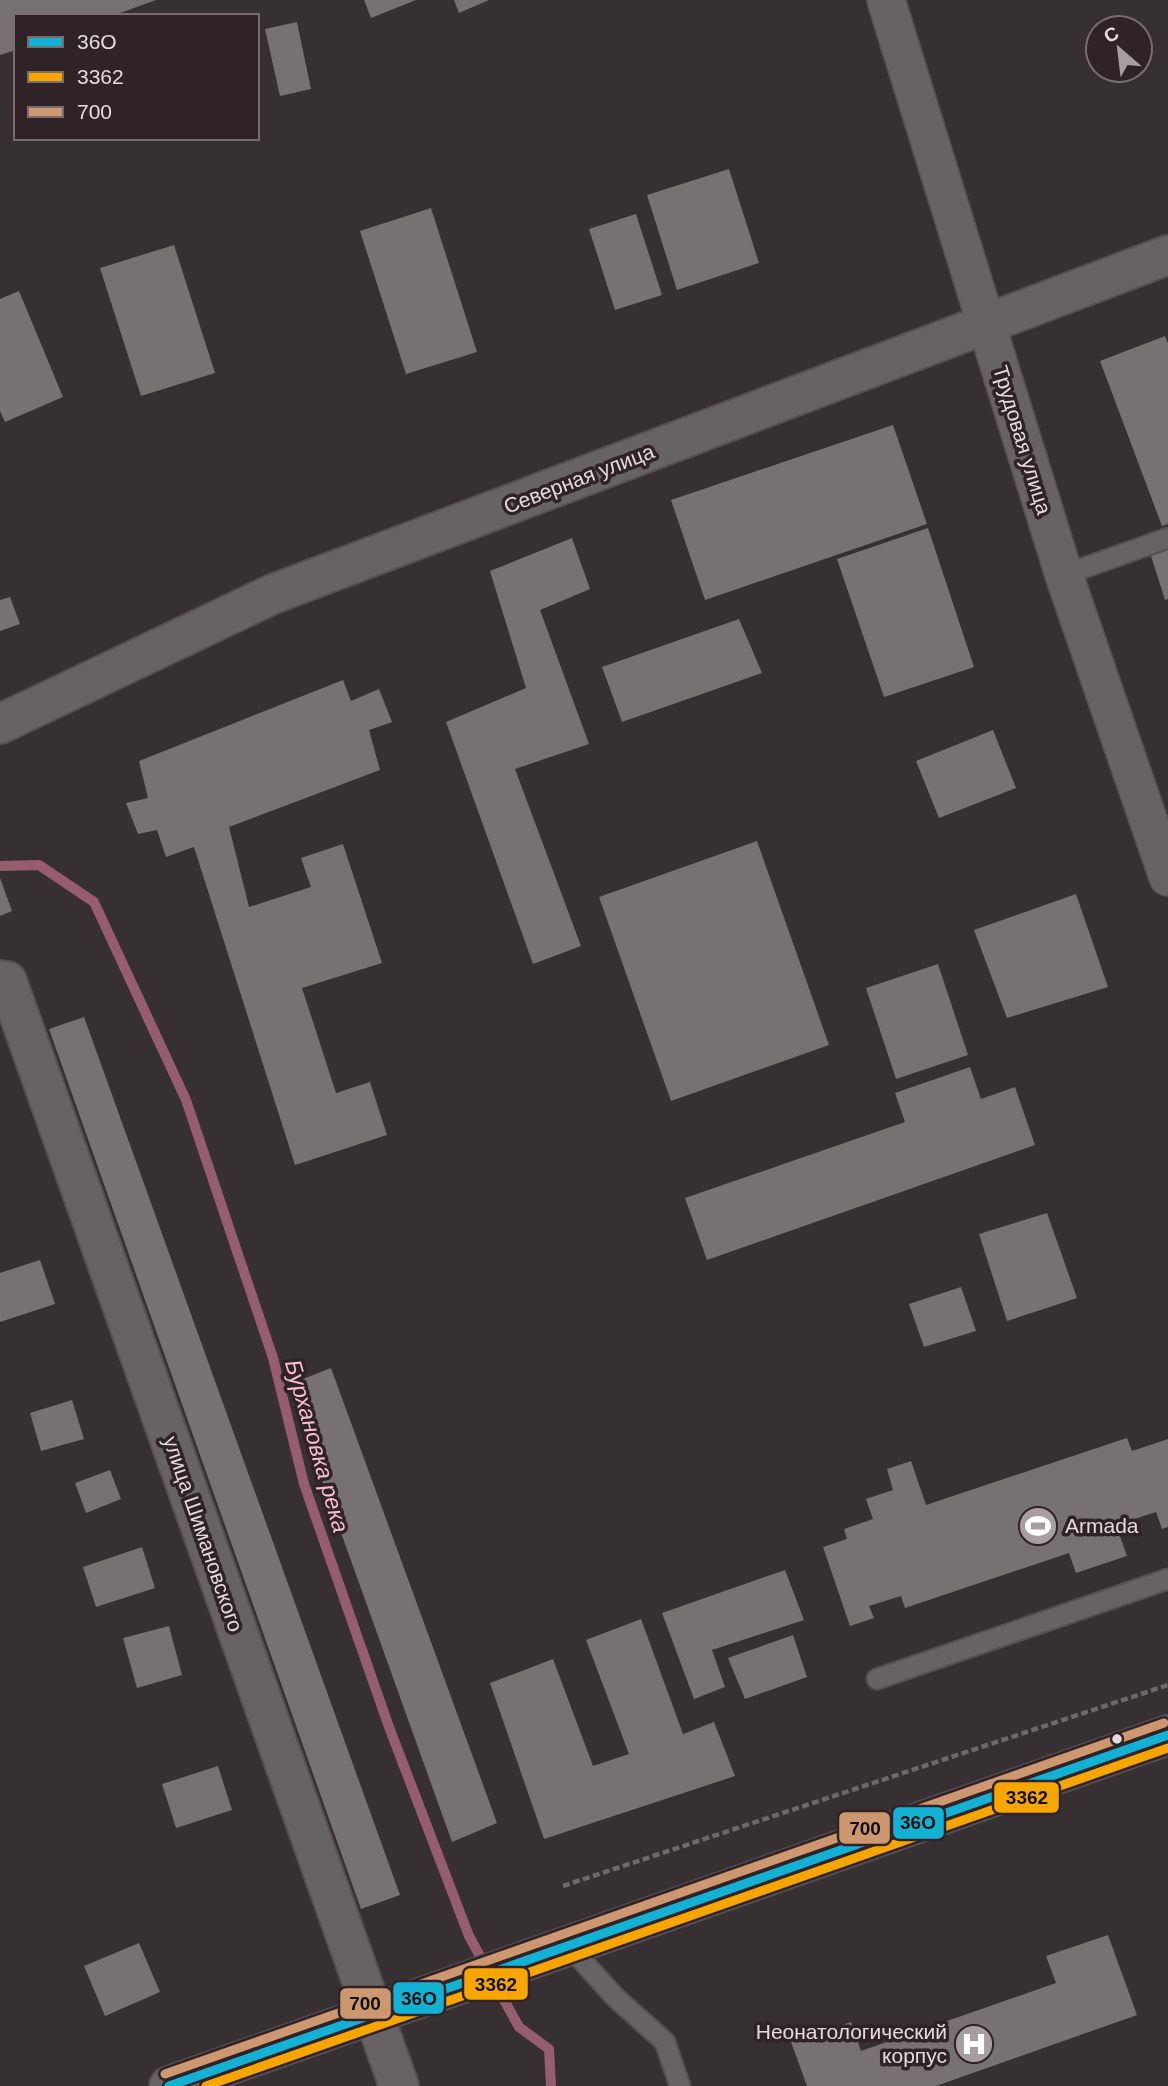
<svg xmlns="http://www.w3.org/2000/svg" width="1168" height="2086" viewBox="0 0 1168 2086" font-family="Helvetica,sans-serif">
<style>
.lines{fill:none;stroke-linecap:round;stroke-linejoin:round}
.stream{stroke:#965d6f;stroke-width:10}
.building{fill:#777172}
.service-casing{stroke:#564f51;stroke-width:23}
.minor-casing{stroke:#564f51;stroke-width:40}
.tertiary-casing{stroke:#564f51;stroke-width:42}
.secondary-casing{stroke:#564f51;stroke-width:42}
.path{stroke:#6d686a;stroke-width:4.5;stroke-dasharray:7 3.5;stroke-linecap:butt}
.service{stroke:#676263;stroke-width:19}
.minor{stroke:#676263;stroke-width:37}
.tertiary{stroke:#676263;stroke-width:38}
.secondary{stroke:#676263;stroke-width:38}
.bus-1-casing{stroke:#302327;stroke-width:14}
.bus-2-casing{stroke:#302327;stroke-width:14}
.bus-3-casing{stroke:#302327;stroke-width:14}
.bus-1{stroke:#13b2d5;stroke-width:9}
.bus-2{stroke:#f7a600;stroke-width:9}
.bus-3{stroke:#cd976f;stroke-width:9}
.bus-dot{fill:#e3dadc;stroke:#302327;stroke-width:2.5}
.labels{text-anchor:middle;stroke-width:7;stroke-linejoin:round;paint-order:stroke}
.street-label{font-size:21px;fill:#e3dadc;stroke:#302327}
.poi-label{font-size:21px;fill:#e3dadc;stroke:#302327;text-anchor:start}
.water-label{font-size:23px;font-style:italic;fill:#f7becf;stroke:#302327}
.line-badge{stroke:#302327;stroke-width:2.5}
.pale-badge-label{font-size:19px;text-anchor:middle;font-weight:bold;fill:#111}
</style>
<rect width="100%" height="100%" fill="#373032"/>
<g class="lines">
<path class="stream" d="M0,866l39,-1 55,37 92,198 87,258 31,126 85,243 80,209 17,31
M493,1980l26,47 30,22 2,37"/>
</g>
<path class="building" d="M0,0h156l-44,16h-96v34l-16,5z
M364,0h52l-45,18z
M454,0h35l-30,13z
M297,22l14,67 -31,7 -15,-67z
M729,169l30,94 -82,27 -30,-95z
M431,208l46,144 -71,22 -46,-143z
M636,214l26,81 -47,15 -26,-81z
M174,245l41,128 -74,23 -41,-128z
M19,291l44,106 -58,25 -5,-11v-112z
M1165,336l3,7v181l-6,2 -62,-165z
M893,425l34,99 -222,76 -34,-100z
M928,528l46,139 -90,30 -47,-138z
M572,538l18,51 -50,21 49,134 -74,25 66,177 -48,18 -87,-242 80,-34 -36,-117z
M1168,547v52l-3,1 -15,-47z
M10,597l10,27 -20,7v-31z
M739,619l23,54 -140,49 -20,-55z
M343,680l8,21 28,-12 13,33 -23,8 11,40 -151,57 20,80 62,-20 -10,-29 42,-14 39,119 -80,25 34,105 34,-11 17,53 -92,30 -101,-318 -28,10 -9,-27 -19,4 -12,-31 22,-5 -9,-37z
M993,730l23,58 -77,30 -23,-57z
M757,841l72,204 -158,56 -72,-204z
M0,878l12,33 -12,5z
M1076,894l32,93 -101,31 -33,-88z
M938,964l30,91 -72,24 -30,-91z
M84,1017l316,878 -39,14 -312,-880z
M970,1067l11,32 34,-12 20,58 -328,115 -22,-62 220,-76 -10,-29z
M1047,1213l30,85 -70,23 -28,-87z
M40,1260l15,44 -55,18v-49z
M961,1287l15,44 -52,16 -15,-43z
M331,1368l166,455 -45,19 -164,-457z
M72,1400l12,39 -43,12 -11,-38z
M1127,1438l5,13 36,-12v88l-6,2 -6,-17 -40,13 11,31 -51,17 -7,-20 -164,55 -4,-12 -32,10 5,12 -24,8 -27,-79 24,-8 -3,-10 29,-10 -7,-20 27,-9 -6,-21 24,-8 15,44z
M110,1470l11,29 -35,14 -11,-30z
M142,1547l13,41 -59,19 -13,-40z
M785,1570l19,50 -92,30 13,37 -31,12 -32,-86z
M641,1619l42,115 31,-12 21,54 -191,63 -54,-156 63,-24 40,107 36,-12 -43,-114z
M169,1626l13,49 -45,13 -14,-50z
M793,1635l14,42 -62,22 -17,-41z
M218,1766l14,44 -56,18 -14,-44z
M1108,1935l29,80 -201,71h-129l-16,-44 60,-20 10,29 195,-68 -10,-27z
M139,1943l21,49 -55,24 -21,-50z"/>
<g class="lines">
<g class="service-casing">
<path id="service" d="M1064,575l104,-37
M877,1679l291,-100
M568,1945l47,52 50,45 15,44"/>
</g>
<g class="minor-casing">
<path id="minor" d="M886,0l178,575 104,302"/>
</g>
<g class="tertiary-casing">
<path id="tertiary" d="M0,724l273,-130 895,-339
M0,980l7,1 392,1105"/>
</g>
<g class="secondary-casing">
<path id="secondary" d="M169,2086l999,-351"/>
</g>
<path class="path" d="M563,1886l605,-201"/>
<use href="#service" class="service"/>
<use href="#minor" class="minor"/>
<use href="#tertiary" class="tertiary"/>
<use href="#secondary" class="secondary"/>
<g class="bus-1-casing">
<path id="bus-1" d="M169,2086l999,-351"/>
</g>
<g class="bus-2-casing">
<path id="bus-2" d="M206,2086l962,-338"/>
</g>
<g class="bus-3-casing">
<path id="bus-3" d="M165,2074l999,-351"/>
</g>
<use href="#bus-1" class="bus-1"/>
<use href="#bus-2" class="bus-2"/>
<use href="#bus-3" class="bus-3"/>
</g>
<defs>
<g id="stadium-disc" transform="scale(2.0125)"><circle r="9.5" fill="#a79ea0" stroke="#302327"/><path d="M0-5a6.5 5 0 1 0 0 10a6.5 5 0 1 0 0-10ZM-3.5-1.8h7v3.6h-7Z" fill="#fff"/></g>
<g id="hospital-disc" transform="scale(2.0125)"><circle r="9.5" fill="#a79ea0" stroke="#302327"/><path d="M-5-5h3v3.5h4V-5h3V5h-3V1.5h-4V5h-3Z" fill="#fff"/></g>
</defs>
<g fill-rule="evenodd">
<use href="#stadium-disc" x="1038" y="1526"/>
<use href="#hospital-disc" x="974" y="2044"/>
</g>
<circle class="bus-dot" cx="1117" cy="1739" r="6"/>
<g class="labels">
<g class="street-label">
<text transform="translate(1022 440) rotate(73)" y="7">Трудовая улица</text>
<text transform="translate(579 479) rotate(-21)" y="7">Северная улица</text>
<text transform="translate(203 1534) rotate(71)" y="7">улица Шимановского</text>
</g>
<g class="poi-label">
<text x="1065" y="1533">Armada</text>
<text x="947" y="2039" text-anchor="end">Неонатологический<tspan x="947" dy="24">корпус</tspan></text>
</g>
<g class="water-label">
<text transform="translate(317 1446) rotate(74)" y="8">Бурхановка река</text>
</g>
</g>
<g class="line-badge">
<rect x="993" y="1781" width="67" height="33" rx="7" fill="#f7a600"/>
<rect x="892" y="1806" width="53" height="34" rx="7" fill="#13b2d5"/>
<rect x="838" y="1811" width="53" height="34" rx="7" fill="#cd976f"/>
<rect x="463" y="1967" width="66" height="34" rx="7" fill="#f7a600"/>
<rect x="392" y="1981" width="53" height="34" rx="7" fill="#13b2d5"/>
<rect x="339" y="1987" width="53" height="33" rx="7" fill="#cd976f"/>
</g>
<g class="pale-badge-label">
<text x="1027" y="1804">3362</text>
<text x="918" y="1829">36О</text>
<text x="865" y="1835">700</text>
<text x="496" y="1991">3362</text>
<text x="419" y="2005">36О</text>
<text x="365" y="2010">700</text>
</g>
<rect x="14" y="14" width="245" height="126" fill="#302327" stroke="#786c6f" stroke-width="2"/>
<rect x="28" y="37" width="35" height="10" fill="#13b2d5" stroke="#786c6f" stroke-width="2"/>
<text x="77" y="49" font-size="21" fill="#e3dadc">36О</text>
<rect x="28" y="72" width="35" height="10" fill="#f7a600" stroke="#786c6f" stroke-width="2"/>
<text x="77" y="84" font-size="21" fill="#e3dadc">3362</text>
<rect x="28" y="107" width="35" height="10" fill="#cd976f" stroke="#786c6f" stroke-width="2"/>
<text x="77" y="119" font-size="21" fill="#e3dadc">700</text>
<g transform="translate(1119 49) rotate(332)"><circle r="33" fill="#302327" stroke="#786c6f" stroke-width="2"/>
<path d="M0-5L12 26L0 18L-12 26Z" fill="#a79ea0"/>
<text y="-10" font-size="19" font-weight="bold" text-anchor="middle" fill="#e3dadc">С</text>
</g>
</svg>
